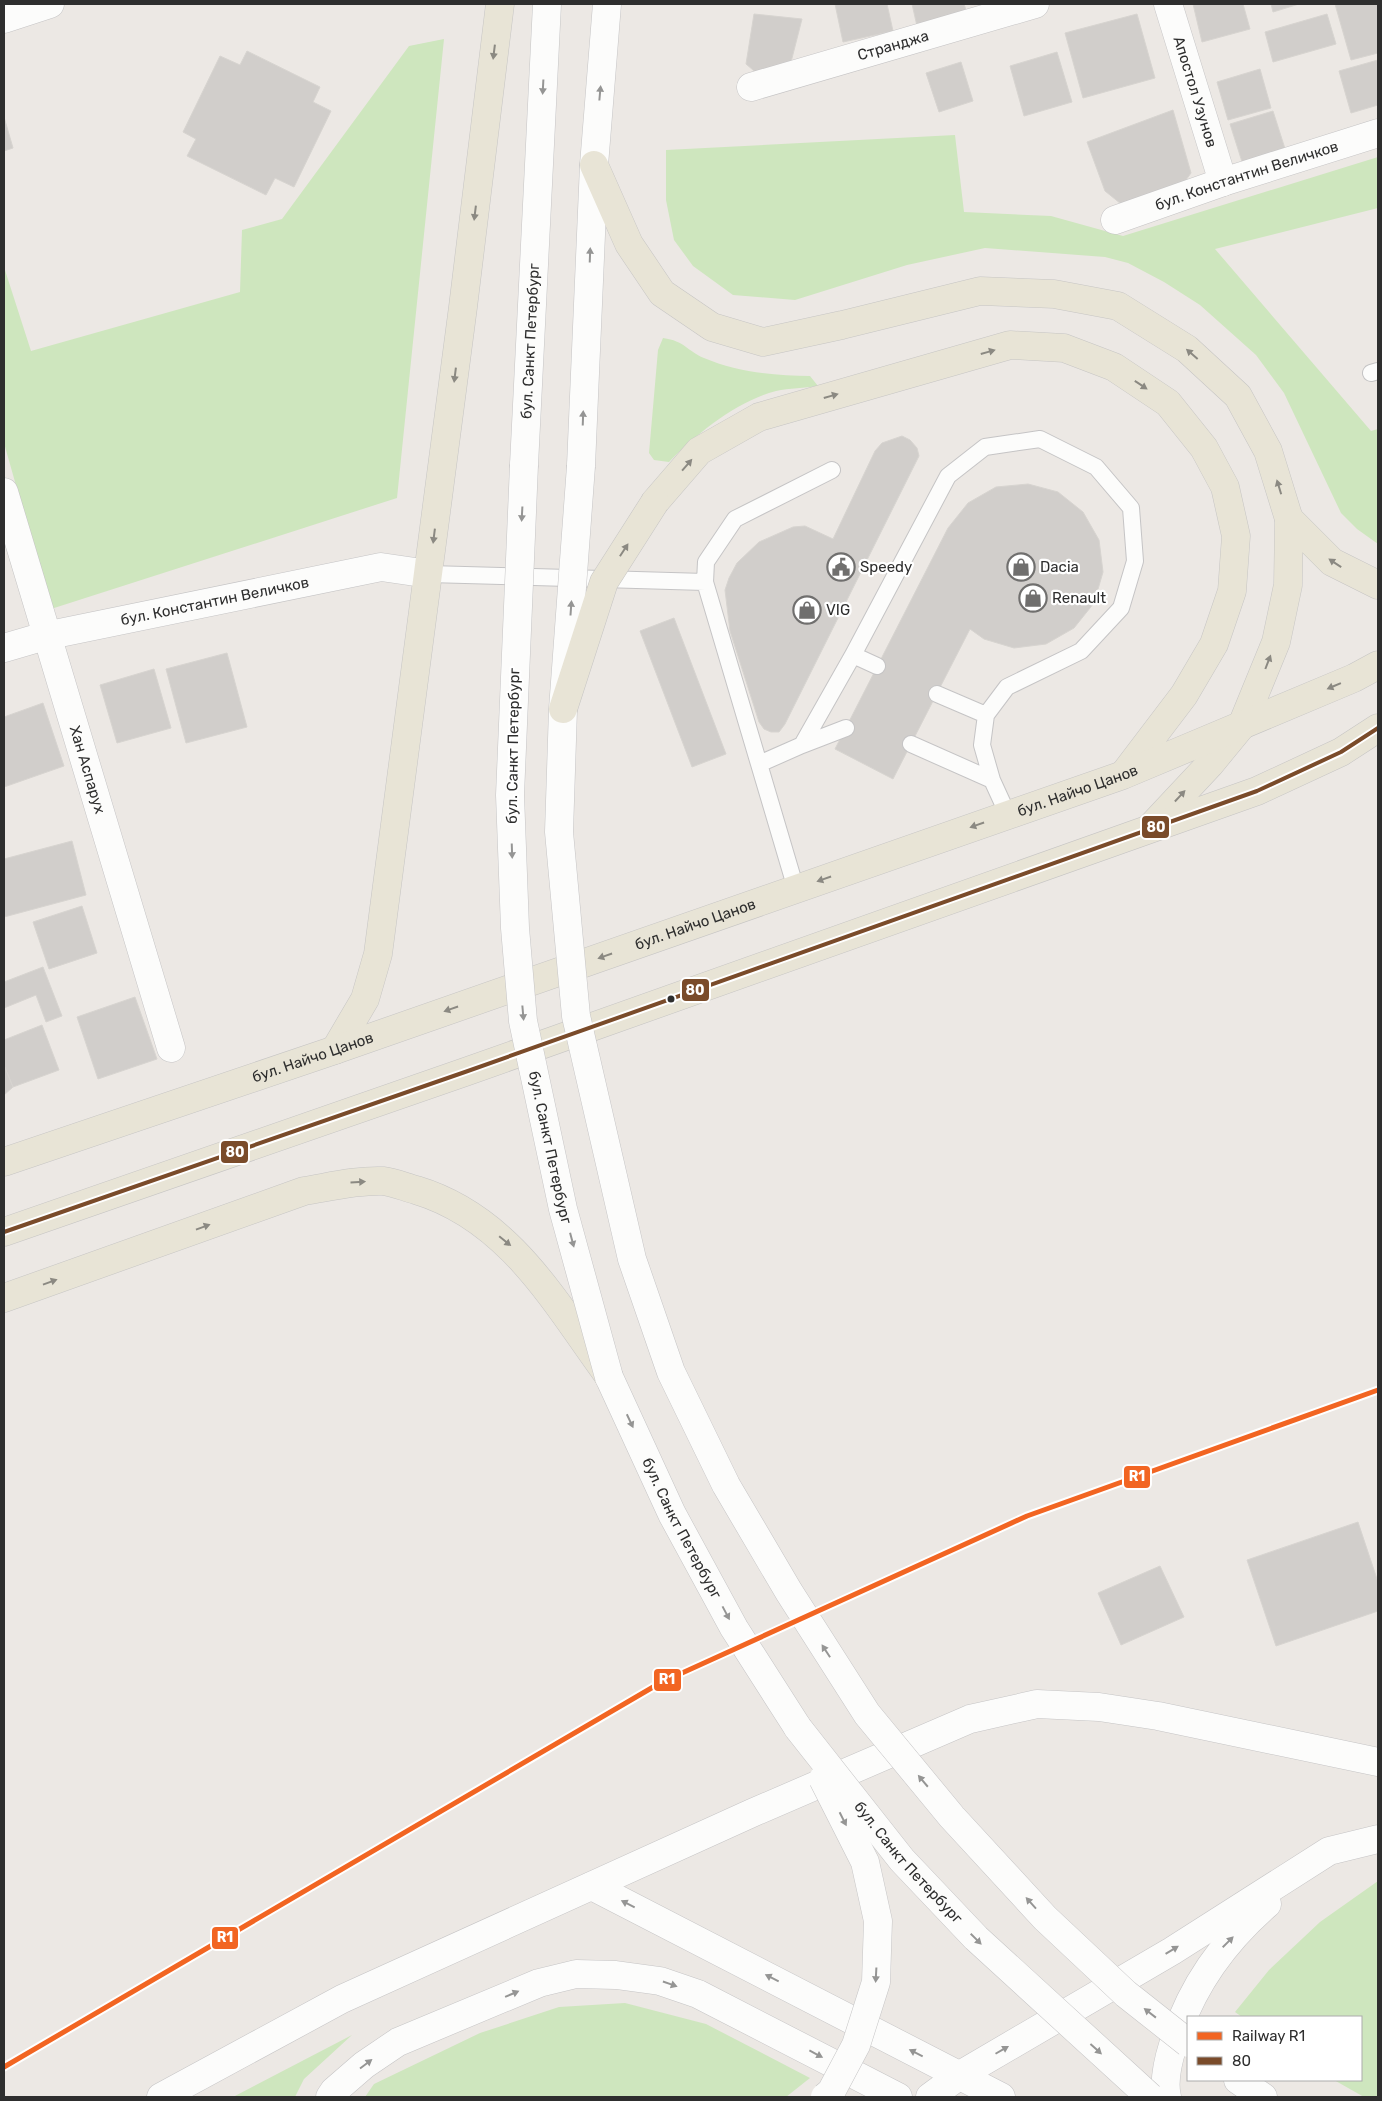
<svg xmlns="http://www.w3.org/2000/svg" width="1382" height="2101" viewBox="0 0 1382 2101" font-family="Rubik,sans-serif">
<style>
.grass{fill:#cee6be}
.building{fill:#d1cecb;stroke:#d7d4d0}
.lines{fill:none;stroke-linecap:round;stroke-linejoin:round}
.lane-casing{stroke:#c5c4c5;stroke-width:18}
.street-casing{stroke:#c5c4c5;stroke-width:29}
.secondary-casing{stroke:#c5c4c5;stroke-width:29}
.primary-casing{stroke:#c6c5c4;stroke-width:29}
.lane{stroke:#fcfcfb;stroke-width:16}
.street{stroke:#fcfcfb;stroke-width:28}
.secondary{stroke:#fcfcfb;stroke-width:28}
.primary{stroke:#e8e4d6;stroke-width:28}
.secondary-bridge-casing{stroke:#c5c4c5;stroke-width:29;stroke-linecap:butt}
.primary-bridge-casing{stroke:#c6c5c4;stroke-width:29;stroke-linecap:butt}
.secondary-bridge{stroke:#fcfcfb;stroke-width:28}
.primary-bridge{stroke:#e8e4d6;stroke-width:28}
.bus-1-casing{stroke:#fff;stroke-width:8}
.bus-1{stroke:#7a4b2a;stroke-width:4}
.rail-1-casing{stroke:#fff;stroke-width:9}
.rail-1{stroke:#f26522;stroke-width:5}
.oneway{fill:#8b8982}
.oneway2{fill:#959594}
.bus-dot{fill:#2e2e2e;stroke:#fff;stroke-width:2}
.labels{text-anchor:middle;stroke-width:4.5;stroke-linejoin:round;paint-order:stroke}
.street-label{font-size:15px;fill:#2e2e2e;stroke:#fff}
.poi-label{font-size:15px;fill:#2e2e2e;stroke:#fff;text-anchor:start}
.line-badge{stroke:#fff;stroke-width:2}
.badge-label{font-size:14px;text-anchor:middle;font-weight:bold;fill:#fff}
</style>
<rect width="100%" height="100%" fill="#ece8e4"/>
<path class="grass" d="M444,39l-47,459 -346,111 -47,-166v-176l27,84 209,-59 2,-62 40,-11 127,-173z
M955,135l9,77 87,4 72,20 255,-79v51l-163,41 156,182 7,-2v115l-21,-15 -16,-16 -57,-120 -28,-38 -56,-50 -36,-23 -36,-19 -23,-6 -120,-9 -78,17 -112,35 -62,-5 -40,-29 -19,-26 -8,-40v-50z
M663,338c22,3 24,13 41,20 33,14 71,18 106,18l8,10c-13,2 -29,2 -42,5 -41,11 -78,42 -107,71l-15,-2 -5,-7 9,-103z
M1378,1881v216h-14l-30,-17h27v-63h-119l-7,-5 34,-42 51,-48z
M625,2003l81,21 104,54 -24,19h-421l9,-13 106,-51 79,-26z
M352,2035l-48,44 -9,18h-62z"/>
<path class="building" d="M835,4h52l6,27 -50,11z
M912,4h52l3,9 -50,13z
M1193,4h50l7,25 -48,13z
M1271,4h28l-26,8z
M1335,4h43v49l-27,7z
M754,14l48,5 -12,47 -30,10 -14,-12z
M1137,14l18,64 -72,20 -18,-65z
M1327,14l9,30 -63,18 -8,-30z
M247,51l73,36 -7,15 18,9 -37,76 -19,-9 -9,17 -79,-39 9,-17 -13,-7 37,-76 20,9z
M1057,52l15,50 -48,14 -14,-50z
M1378,60v45l-27,8 -12,-42z
M961,62l12,39 -34,11 -13,-39z
M1260,69l11,39 -43,12 -11,-38z
M1173,110l18,63 -13,18 -52,17 -21,-17 -18,-49z
M1273,111l14,44 -43,13 -14,-44z
M4,117l9,31 -9,3z
M902,436l8,4 7,8 2,8 -134,268 -6,8h-8l-7,-3 -5,-7 -29,-91 -5,-41 4,-12 8,-15 22,-21 34,-15 12,-1 28,13 42,-88 7,-8z
M1028,484l30,8 25,20 16,28 4,32 -9,31 -20,25 -28,16 -32,4 -30,-9 -14,-10 -77,150 -58,-30 113,-221 20,-25 28,-16z
M674,618l52,136 -34,13 -52,-136z
M227,653l20,74 -61,16 -20,-74z
M154,669l17,59 -54,15 -17,-58z
M43,703l21,63 -60,21v-70z
M72,841l14,54 -82,22v-58z
M82,906l15,47 -48,16 -16,-47z
M43,967l19,49 -16,6 -10,-27 -32,13v-26z
M135,997l22,62 -59,20 -21,-62z
M42,1025l17,45 -46,17 -9,-22v-25z
M4,1065l9,22 -9,8z
M1358,1522l20,60v29l-102,35 -29,-86z
M1160,1566l24,51 -63,28 -23,-52z"/>
<g class="lines">
<g class="lane-casing">
<path id="lane" d="M1371,373l7,-2
M429,574l276,8
M853,655l24,11
M937,694l49,21
M911,744l81,36
M802,745l44,-17
M759,764l-54,-182 1,-20 29,-43 97,-49
M796,889l-37,-125 43,-19 51,-90 95,-179 37,-29 55,-8 56,28 35,41 4,53 -14,47 -40,43 -74,36 -21,28 -4,30 10,35 16,35"/>
</g>
<g class="street-casing">
<g id="street">
<path id="s1" d="M1168,4l55,178"/>
<path d="M4,19l46,-15"/>
<path id="s2" d="M751,87l284,-83"/>
<path id="s3" d="M1115,220l108,-38 155,-49"/>
<path id="s4" d="M4,492l167,556"/>
<path id="s5" d="M4,648l41,-12 336,-69 48,7"/>
<path d="M161,2097l181,-98 410,-186 218,-94 67,-15 62,3 59,9 220,46"/>
</g>
</g>
<g class="secondary-casing">
<g id="secondary">
<path id="s6" d="M524,465l23,-461"/>
<path d="M581,466l13,-301 13,-161"/>
<path id="s7" d="M609,1377l63,137 62,114 64,100"/>
<path d="M592,1886l409,211"/>
<path d="M1238,2080l25,17"/>
<path d="M330,2097l4,-6 30,-26 34,-23 141,-59 37,-9 40,1 44,6 38,13 200,103"/>
<path d="M930,2097l30,-22 212,-124 157,-100 49,-12"/>
<path d="M1167,2097c-4,-16 1,-36 6,-52 17,-57 49,-102 94,-141"/>
</g>
</g>
<g class="primary-casing">
<g id="primary">
<path d="M594,165l35,79 33,49 50,34 51,15 79,-17 138,-34 74,3 64,12 69,43 51,47 30,55 21,68 -1,66 -12,57 -34,83 -32,39 -59,63"/>
<path d="M655,502l44,-51 60,-34 251,-72 54,3 50,19 54,36 36,45 21,39 11,49 -4,55 -18,53 -30,51 -60,79"/>
<path d="M1289,519l43,43 46,23"/>
<path d="M335,1050l30,-51 13,-45 85,-647 37,-303"/>
<path id="s8" d="M4,1162l331,-112 788,-275 231,-97 24,-13"/>
<path d="M4,1232l461,-160 792,-281 84,-39 37,-24"/>
<path d="M4,1298l300,-107c25,-4 52,-11 79,-10 10,1 22,6 33,9 93,28 138,111 192,185"/>
</g>
</g>
<use href="#lane" class="lane"/>
<use href="#street" class="street"/>
<use href="#secondary" class="secondary"/>
<use href="#primary" class="primary"/>
<g class="secondary-bridge-casing">
<g id="secondary-bridge">
<path id="s9" d="M524,465l-14,330 5,133 8,93 40,188 46,168"/>
<path d="M581,466l-18,243 -4,123 17,184 56,243 39,113 55,113 63,107 78,122 85,103 93,101 81,76 62,49"/>
<path id="s10" d="M798,1728l104,132 74,78 174,159"/>
<path d="M823,1779l42,83 13,59 -2,61 -20,63 -25,47 -6,5"/>
</g>
</g>
<g class="primary-bridge-casing">
<path id="primary-bridge" d="M563,709l41,-127 51,-80"/>
</g>
<use href="#secondary-bridge" class="secondary-bridge"/>
<use href="#primary-bridge" class="primary-bridge"/>
<g class="bus-1-casing">
<path id="bus-1" d="M4,1232l461,-160 792,-281 84,-39 37,-24"/>
</g>
<use href="#bus-1" class="bus-1"/>
<g class="rail-1-casing">
<path id="rail-1" d="M4,2067l656,-384 367,-167 351,-126"/>
</g>
<use href="#rail-1" class="rail-1"/>
</g>
<defs><path id="oneway-solid" d="M-6-.8H1V-3.2L6.5 0L1 3.2V.8H-6Z" transform="scale(1.25)"/></defs>
<g class="oneway">
<use href="#oneway-solid" transform="translate(494 52) rotate(97)"/>
<use href="#oneway-solid" transform="translate(475 213) rotate(97)"/>
<use href="#oneway-solid" transform="translate(988 352) rotate(-16)"/>
<use href="#oneway-solid" transform="translate(1192 354) rotate(-139)"/>
<use href="#oneway-solid" transform="translate(455 375) rotate(97)"/>
<use href="#oneway-solid" transform="translate(1141 385) rotate(34)"/>
<use href="#oneway-solid" transform="translate(831 396) rotate(-16)"/>
<use href="#oneway-solid" transform="translate(687 465) rotate(-49)"/>
<use href="#oneway-solid" transform="translate(1279 487) rotate(-107)"/>
<use href="#oneway-solid" transform="translate(434 536) rotate(97)"/>
<use href="#oneway-solid" transform="translate(624 550) rotate(-57)"/>
<use href="#oneway-solid" transform="translate(1335 563) rotate(-146)"/>
<use href="#oneway-solid" transform="translate(1268 662) rotate(-69)"/>
<use href="#oneway-solid" transform="translate(1334 686) rotate(157)"/>
<use href="#oneway-solid" transform="translate(1180 796) rotate(-47)"/>
<use href="#oneway-solid" transform="translate(977 825) rotate(161)"/>
<use href="#oneway-solid" transform="translate(824 879) rotate(161)"/>
<use href="#oneway-solid" transform="translate(605 956) rotate(161)"/>
<use href="#oneway-solid" transform="translate(451 1009) rotate(161)"/>
<use href="#oneway-solid" transform="translate(358 1182) rotate(-3)"/>
<use href="#oneway-solid" transform="translate(203 1227) rotate(-20)"/>
<use href="#oneway-solid" transform="translate(505 1241) rotate(39)"/>
<use href="#oneway-solid" transform="translate(50 1282) rotate(-20)"/>
</g>
<g class="oneway2">
<use href="#oneway-solid" transform="translate(543 87) rotate(93)"/>
<use href="#oneway-solid" transform="translate(600 93) rotate(-85)"/>
<use href="#oneway-solid" transform="translate(590 255) rotate(-88)"/>
<use href="#oneway-solid" transform="translate(583 418) rotate(-88)"/>
<use href="#oneway-solid" transform="translate(522 514) rotate(93)"/>
<use href="#oneway-solid" transform="translate(571 608) rotate(-86)"/>
<use href="#oneway-solid" transform="translate(512 851) rotate(88)"/>
<use href="#oneway-solid" transform="translate(523 1013) rotate(85)"/>
<use href="#oneway-solid" transform="translate(572 1240) rotate(75)"/>
<use href="#oneway-solid" transform="translate(630 1421) rotate(65)"/>
<use href="#oneway-solid" transform="translate(726 1613) rotate(62)"/>
<use href="#oneway-solid" transform="translate(826 1651) rotate(-123)"/>
<use href="#oneway-solid" transform="translate(923 1781) rotate(-130)"/>
<use href="#oneway-solid" transform="translate(843 1819) rotate(63)"/>
<use href="#oneway-solid" transform="translate(1031 1903) rotate(-132)"/>
<use href="#oneway-solid" transform="translate(628 1904) rotate(-153)"/>
<use href="#oneway-solid" transform="translate(976 1939) rotate(45)"/>
<use href="#oneway-solid" transform="translate(1228 1942) rotate(-45)"/>
<use href="#oneway-solid" transform="translate(1172 1950) rotate(-31)"/>
<use href="#oneway-solid" transform="translate(876 1975) rotate(93)"/>
<use href="#oneway-solid" transform="translate(772 1978) rotate(-153)"/>
<use href="#oneway-solid" transform="translate(670 1984) rotate(19)"/>
<use href="#oneway-solid" transform="translate(512 1994) rotate(-23)"/>
<use href="#oneway-solid" transform="translate(1150 2013) rotate(-142)"/>
<use href="#oneway-solid" transform="translate(1096 2049) rotate(42)"/>
<use href="#oneway-solid" transform="translate(1002 2050) rotate(-30)"/>
<use href="#oneway-solid" transform="translate(916 2053) rotate(-153)"/>
<use href="#oneway-solid" transform="translate(816 2054) rotate(28)"/>
<use href="#oneway-solid" transform="translate(366 2064) rotate(-37)"/>
</g>
<defs>
<g id="civic-ring" transform="scale(1.4375)"><circle r="9.5" fill="#fff" stroke="#706f6e" stroke-width="1.5"/><path d="M-.6-6.5H3V-4.5H.6V-3L4-1V1h2V6H-6V1h2V-1L-.6-3ZM-1.2 2.5V6h2.4V2.5Z" fill="#706f6e"/></g>
<g id="shop-ring" transform="scale(1.4375)"><circle r="9.5" fill="#fff" stroke="#706f6e" stroke-width="1.5"/><path d="M-5-2.5h2.3a2.7 3.5 0 0 1 5.4 0H5L5.5 6h-11ZM-1.5-2.5h3a1.5 2.3 0 0 0-3 0Z" fill="#706f6e"/></g>
</defs>
<g fill-rule="evenodd">
<use href="#civic-ring" x="841" y="567"/>
<use href="#shop-ring" x="1021" y="567"/>
<use href="#shop-ring" x="1033" y="598"/>
<use href="#shop-ring" x="807" y="610"/>
</g>
<circle class="bus-dot" cx="671" cy="999" r="4.5"/>
<g class="labels">
<g class="street-label">
<text dy="5" stroke="none"><textPath href="#s2" startOffset="148">Странджа</textPath></text>
<text dy="5" stroke="none"><textPath href="#s1" startOffset="92">Апостол Узунов</textPath></text>
<text dy="5" stroke="none"><textPath href="#s3" startOffset="139">бул. Константин Величков</textPath></text>
<text dy="5" stroke="none"><textPath href="#s6" startOffset="124">бул. Санкт Петербург</textPath></text>
<text dy="5" stroke="none"><textPath href="#s5" startOffset="216">бул. Константин Величков</textPath></text>
<text transform="translate(513 746) rotate(-89)" y="5">бул. Санкт Петербург</text>
<text dy="5" stroke="none"><textPath href="#s4" startOffset="290">Хан Аспарух</textPath></text>
<text dy="5" stroke="none"><textPath href="#s8" startOffset="1136">бул. Найчо Цанов</textPath></text>
<text dy="5" stroke="none"><textPath href="#s8" startOffset="731">бул. Найчо Цанов</textPath></text>
<text dy="5" stroke="none"><textPath href="#s8" startOffset="326">бул. Найчо Цанов</textPath></text>
<text dy="5" stroke="none"><textPath href="#s9" startOffset="686">бул. Санкт Петербург</textPath></text>
<text dy="5" stroke="none"><textPath href="#s7" startOffset="168">бул. Санкт Петербург</textPath></text>
<text dy="5" stroke="none"><textPath href="#s10" startOffset="174">бул. Санкт Петербург</textPath></text>
</g>
<g class="poi-label">
<text x="860" y="572">Speedy</text>
<text x="1040" y="572">Dacia</text>
<text x="1052" y="603">Renault</text>
<text x="826" y="615">VIG</text>
</g>
</g>
<g class="line-badge">
<rect x="1141" y="815" width="29" height="24" rx="5" fill="#7a4b2a"/>
<rect x="681" y="978" width="29" height="24" rx="5" fill="#7a4b2a"/>
<rect x="220" y="1140" width="29" height="24" rx="5" fill="#7a4b2a"/>
<rect x="1123" y="1465" width="28" height="24" rx="5" fill="#f26522"/>
<rect x="653" y="1668" width="29" height="24" rx="5" fill="#f26522"/>
<rect x="211" y="1926" width="28" height="24" rx="5" fill="#f26522"/>
</g>
<g class="badge-label">
<text x="1156" y="832">80</text>
<text x="695" y="995">80</text>
<text x="235" y="1157">80</text>
<text x="1137" y="1481">R1</text>
<text x="667" y="1684">R1</text>
<text x="225" y="1942">R1</text>
</g>
<rect width="1382" height="2101" fill="none" stroke="#2e2e2e" stroke-width="10"/>
<rect x="1187" y="2016" width="175" height="65" fill="#ffffff" stroke="#ababab"/>
<rect x="1197" y="2032" width="25" height="8" fill="#f26522" stroke="#ababab"/>
<text x="1232" y="2041" font-size="15" fill="#2e2e2e">Railway R1</text>
<rect x="1197" y="2057" width="25" height="8" fill="#7a4b2a" stroke="#ababab"/>
<text x="1232" y="2066" font-size="15" fill="#2e2e2e">80</text>
</svg>
